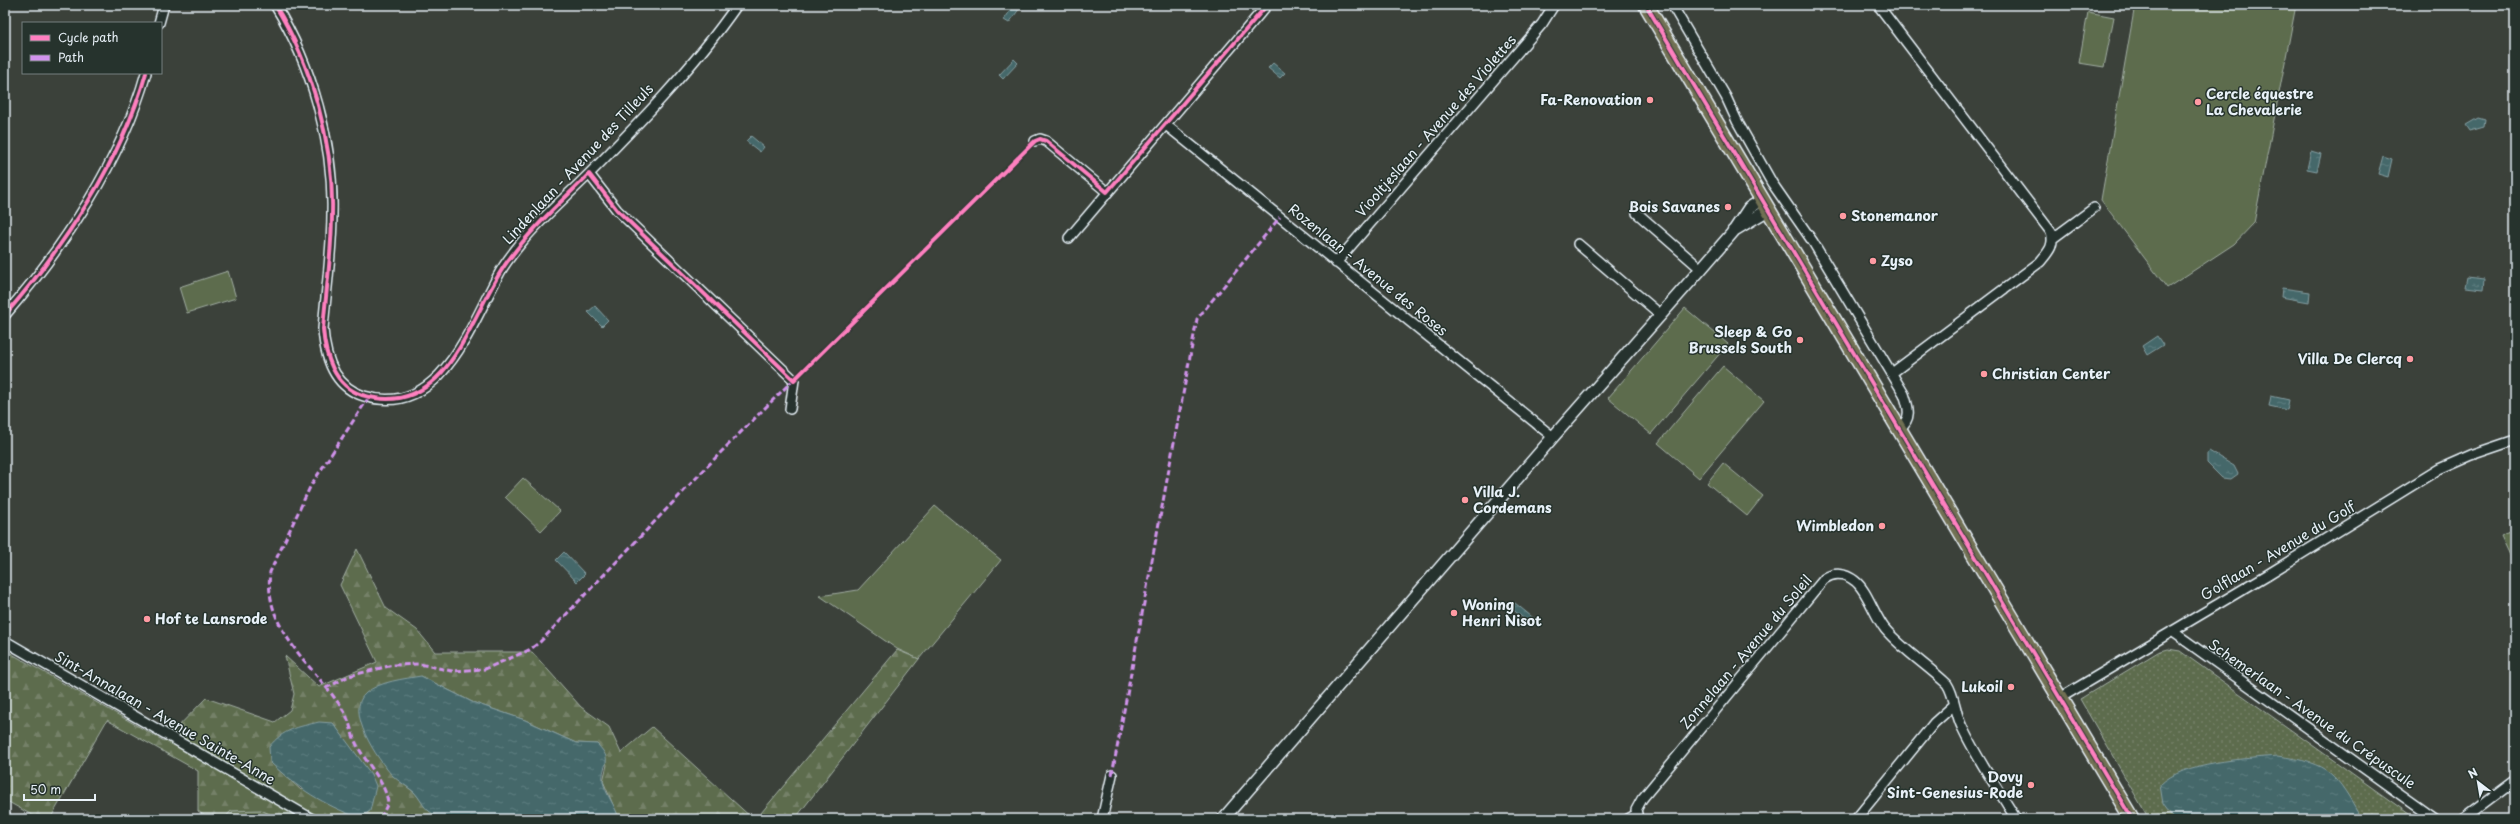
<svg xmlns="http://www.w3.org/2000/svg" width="2520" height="824" viewBox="0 0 2520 824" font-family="'Playpen Sans',sans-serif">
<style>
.grass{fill:#5d6c4e;stroke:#a2aea3}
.forest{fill:url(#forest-firs);stroke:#a2aea3;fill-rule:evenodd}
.garden{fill:url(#garden-dots);stroke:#a2aea3}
.water{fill:url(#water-ripples);stroke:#869fa3}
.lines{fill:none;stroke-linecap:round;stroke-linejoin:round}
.minor-casing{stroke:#e8f1f8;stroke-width:12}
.tertiary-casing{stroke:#e8f1f8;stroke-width:14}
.primary-casing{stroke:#e8f1f8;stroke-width:17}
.minor{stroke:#26332d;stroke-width:9}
.tertiary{stroke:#26332d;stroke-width:11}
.primary{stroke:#716f52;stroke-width:14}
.quiet{stroke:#d193ec;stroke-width:3;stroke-dasharray:6 3;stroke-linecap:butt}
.cycleway-casing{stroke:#26332d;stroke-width:6}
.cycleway{stroke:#ff80c0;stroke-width:4}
.poi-dot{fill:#ff9aa2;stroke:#26332d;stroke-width:1.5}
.labels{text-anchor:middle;stroke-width:3;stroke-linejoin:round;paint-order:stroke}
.poi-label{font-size:14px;font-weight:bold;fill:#e8f1f8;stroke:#26332d;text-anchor:start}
.street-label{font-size:14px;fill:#e8f1f8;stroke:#26332d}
</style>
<defs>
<pattern id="forest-firs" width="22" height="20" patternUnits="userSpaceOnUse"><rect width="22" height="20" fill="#5d6c4e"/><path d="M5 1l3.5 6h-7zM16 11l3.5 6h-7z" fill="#748168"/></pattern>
<pattern id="garden-dots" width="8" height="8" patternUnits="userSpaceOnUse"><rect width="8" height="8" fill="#5d6c4e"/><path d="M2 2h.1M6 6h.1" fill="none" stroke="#748168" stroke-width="1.8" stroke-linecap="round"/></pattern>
<pattern id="water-ripples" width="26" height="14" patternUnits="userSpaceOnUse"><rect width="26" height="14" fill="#44686a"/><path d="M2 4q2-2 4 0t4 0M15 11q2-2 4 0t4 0" fill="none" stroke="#5f7e80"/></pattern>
</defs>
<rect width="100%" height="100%" fill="#3b413a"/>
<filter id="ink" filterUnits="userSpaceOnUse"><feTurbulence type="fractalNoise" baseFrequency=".025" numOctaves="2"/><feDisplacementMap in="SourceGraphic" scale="8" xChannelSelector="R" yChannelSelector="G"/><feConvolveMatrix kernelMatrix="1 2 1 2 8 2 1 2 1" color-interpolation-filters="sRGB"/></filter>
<g filter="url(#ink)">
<path class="grass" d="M2135,5h161l-42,218 -20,21 -67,44 -66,-88z
M2088,12l26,5 -10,50 -25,-4z
M228,271l8,27 -49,15 -8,-26z
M1685,308l43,36 -77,90 -43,-36z
M1723,366l41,35 -65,77 -41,-35z
M1723,463l40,33 -16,20 -40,-33z
M523,478l37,33 -19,20 -36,-34z
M935,506l66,54 -82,99 -22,-10 -77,-53 38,-6z
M2515,530v36l-14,-30z
M261,810l19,9h-56l6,-8z"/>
<path class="forest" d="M357,549l29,59 31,22 18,22h97l49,55 28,20 12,26 31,-26 101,92h-134l-16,-38 4,-16 -10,-21 -21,-1 -51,-23 -53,-18 -51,-26 -28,100 22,17 14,18 19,8h-168l-19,-9 -30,1 -7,8h-15l-11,-8v-40l-91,-51 -57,99h-11l-34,-19v-150l159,91 42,-43 69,24 15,-12 4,-16 -9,-38 34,31 58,-25 -37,-77zM333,723l22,32 -54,35 -31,-28z
M897,650l22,9 -124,160h-39z"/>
<path class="garden" d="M2168,649l12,2 236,168h-267l-69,-120 78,-47z"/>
<path class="water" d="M1014,5h8l-13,18 -5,-3z
M1014,59l4,4 -15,16 -4,-4z
M1273,63l12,10 -5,5 -12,-10z
M2478,118l7,2 -1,7 -14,4 -4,-6z
M751,136l13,11 -4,5 -14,-11z
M2311,151l10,3 -4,17 -10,-2z
M2383,156l9,3 -4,18 -10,-3z
M2467,277l18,2 -1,10 -19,-2z
M2282,288l28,4 -1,10 -28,-5z
M595,306l13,14 -6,6 -14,-14z
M2157,336l6,9 -16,10 -5,-9z
M2271,396l18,4 -2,10 -18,-4z
M2209,451l25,15 4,8 -7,5 -9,-1 -15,-15v-10z
M564,552l21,22 -8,8 -21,-22z
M1515,603l22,18 -4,5 -22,-18z
M421,676l51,26 53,18 51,23 21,1c18,18 4,19 6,37 2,13 13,25 16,38h-116c-8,-3 -12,-1 -21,0 -15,2 -40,3 -53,-8 -6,-4 -9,-13 -15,-19 -7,-6 -15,-10 -22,-17 -14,-15 -48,-65 -26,-82 14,-12 38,-14 55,-17z
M319,722l14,1 38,51 5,12 -6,25 -11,7c-36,-14 -61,-29 -89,-56l-1,-15c14,-18 29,-20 50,-25z
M2277,756c54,7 59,18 85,63h-75l-12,-5 -28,5h-73l-11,-15 -3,-19c23,-24 85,-26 117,-29z"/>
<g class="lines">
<g class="minor-casing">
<path id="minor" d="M275,5c37,60 59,139 57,209 0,38 -6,77 -9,115 2,28 11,58 41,67 76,23 106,-69 134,-120 7,-14 18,-27 28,-39 19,-22 41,-41 62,-62 52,-53 106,-108 149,-170
M1672,5l54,92 11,24 35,62 41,59 91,152c5,14 8,25 -5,35
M1878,5l173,227c4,14 -3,20 -11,30l-148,111
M159,23l5,-18
M1166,125l387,312
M1035,141l5,-2 6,2 61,51
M589,174l28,36 177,170 -4,29
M1637,213l64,56
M1069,238l198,-233
M2052,239l42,-31
M1578,244l83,71
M1336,263l206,-239 12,-19
M5,315c58,-67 117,-155 141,-242
M2172,631l263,188
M5,641l307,178
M2060,698l207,-123 172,-106 32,-14 44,-15
M1102,819l10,-44
M1628,819l9,-5 -1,-4 6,-11 182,-220c10,-7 21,-6 31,2 12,9 19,34 30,48 18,21 42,36 62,55 8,12 8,29 15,43 15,32 36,62 54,92
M1856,819l78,-96 20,-18
M2463,819l52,-39"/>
</g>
<g class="tertiary-casing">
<path id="tertiary" d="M1733,231l35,-21
M1223,819l330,-382 148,-168 32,-37 16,-24 13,-8"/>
</g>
<g class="primary-casing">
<path id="primary" d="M1646,5l486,814"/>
</g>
<use href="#minor" class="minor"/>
<use href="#tertiary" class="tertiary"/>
<use href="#primary" class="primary"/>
<path class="quiet" d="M369,397l-58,88 -41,87c-7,59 45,94 73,138 8,12 8,25 15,37 9,17 28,36 30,56l-8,16
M326,688l23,-12 44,-11 27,-1 32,7 33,-2 44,-19 11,-8 181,-190 75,-75
M1112,775l85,-456 83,-102"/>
<g class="cycleway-casing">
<path id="cycleway" d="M275,5c37,60 59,139 57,209 0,38 -6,77 -9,115 2,26 11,57 39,66 90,27 108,-87 148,-137 23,-31 52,-57 79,-84l28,36 177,170 241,-239 5,-2 6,2 61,51 160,-187
M1646,5l486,814
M5,315c58,-67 117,-155 141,-242"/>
</g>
<use href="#cycleway" class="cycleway"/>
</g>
</g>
<g class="poi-dot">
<circle cx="1650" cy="100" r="4"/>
<circle cx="2198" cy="102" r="4"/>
<circle cx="1728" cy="207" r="4"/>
<circle cx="1843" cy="216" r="4"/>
<circle cx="1873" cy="261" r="4"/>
<circle cx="1800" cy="340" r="4"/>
<circle cx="2410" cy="359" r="4"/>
<circle cx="1984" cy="374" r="4"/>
<circle cx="1465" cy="500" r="4"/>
<circle cx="1882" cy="526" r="4"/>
<circle cx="1454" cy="613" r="4"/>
<circle cx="147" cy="619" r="4"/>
<circle cx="2011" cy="687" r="4"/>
<circle cx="2031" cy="785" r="4"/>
</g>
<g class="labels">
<g class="poi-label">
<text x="2206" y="99">Cercle équestre<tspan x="2206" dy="16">La Chevalerie</tspan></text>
<text x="1642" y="105" text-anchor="end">Fa-Renovation</text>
<text x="1720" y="212" text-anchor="end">Bois Savanes</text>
<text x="1851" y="221">Stonemanor</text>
<text x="1881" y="266">Zyso</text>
<text x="1792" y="337" text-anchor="end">Sleep &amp; Go<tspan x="1792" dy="16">Brussels South</tspan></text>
<text x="2402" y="364" text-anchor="end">Villa De Clercq</text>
<text x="1992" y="379">Christian Center</text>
<text x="1473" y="497">Villa J.<tspan x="1473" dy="16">Cordemans</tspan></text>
<text x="1874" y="531" text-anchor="end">Wimbledon</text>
<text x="1462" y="610">Woning<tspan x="1462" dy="16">Henri Nisot</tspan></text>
<text x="155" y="624">Hof te Lansrode</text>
<text x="2003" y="692" text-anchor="end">Lukoil</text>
<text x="2023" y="782" text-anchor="end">Dovy<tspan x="2023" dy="16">Sint-Genesius-Rode</tspan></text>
</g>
<g class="street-label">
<text transform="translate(1436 126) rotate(-49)" y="5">Viooltjeslaan - Avenue des Violettes</text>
<text transform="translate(578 164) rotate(-47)" y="5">Lindenlaan - Avenue des Tilleuls</text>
<text transform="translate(1368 270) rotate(39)" y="5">Rozenlaan - Avenue des Roses</text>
<text transform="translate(2278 551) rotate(-31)" y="5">Golflaan - Avenue du Golf</text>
<text transform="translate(1746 652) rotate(-50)" y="5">Zonnelaan - Avenue du Soleil</text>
<text transform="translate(2312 714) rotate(35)" y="5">Schemerlaan - Avenue du Crépuscule</text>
<text transform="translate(165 718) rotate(30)" y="5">Sint-Annalaan - Avenue Sainte-Anne</text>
</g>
</g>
<rect width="2520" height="824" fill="none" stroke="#26332d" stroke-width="20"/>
<rect x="10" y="10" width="2500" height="804" fill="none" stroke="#e8f1f8" stroke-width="1.5" filter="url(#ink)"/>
<rect x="22" y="22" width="140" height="52" fill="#26332d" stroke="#747f7e"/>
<rect x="30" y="35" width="20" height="6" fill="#ff80c0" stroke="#747f7e"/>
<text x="58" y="42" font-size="12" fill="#e8f1f8">Cycle path</text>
<rect x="30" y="55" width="20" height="6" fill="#d193ec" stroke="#747f7e"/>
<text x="58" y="62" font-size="12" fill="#e8f1f8">Path</text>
<g transform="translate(2478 782) rotate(329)" stroke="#26332d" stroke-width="3" paint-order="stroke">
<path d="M0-3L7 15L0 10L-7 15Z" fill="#e8f1f8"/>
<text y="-6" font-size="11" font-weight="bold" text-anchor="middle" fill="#e8f1f8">N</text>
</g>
<path d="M24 794v6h71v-6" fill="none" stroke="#e8f1f8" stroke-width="2"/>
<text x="30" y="794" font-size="12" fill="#e8f1f8" stroke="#26332d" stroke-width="3" paint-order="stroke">50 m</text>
</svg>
